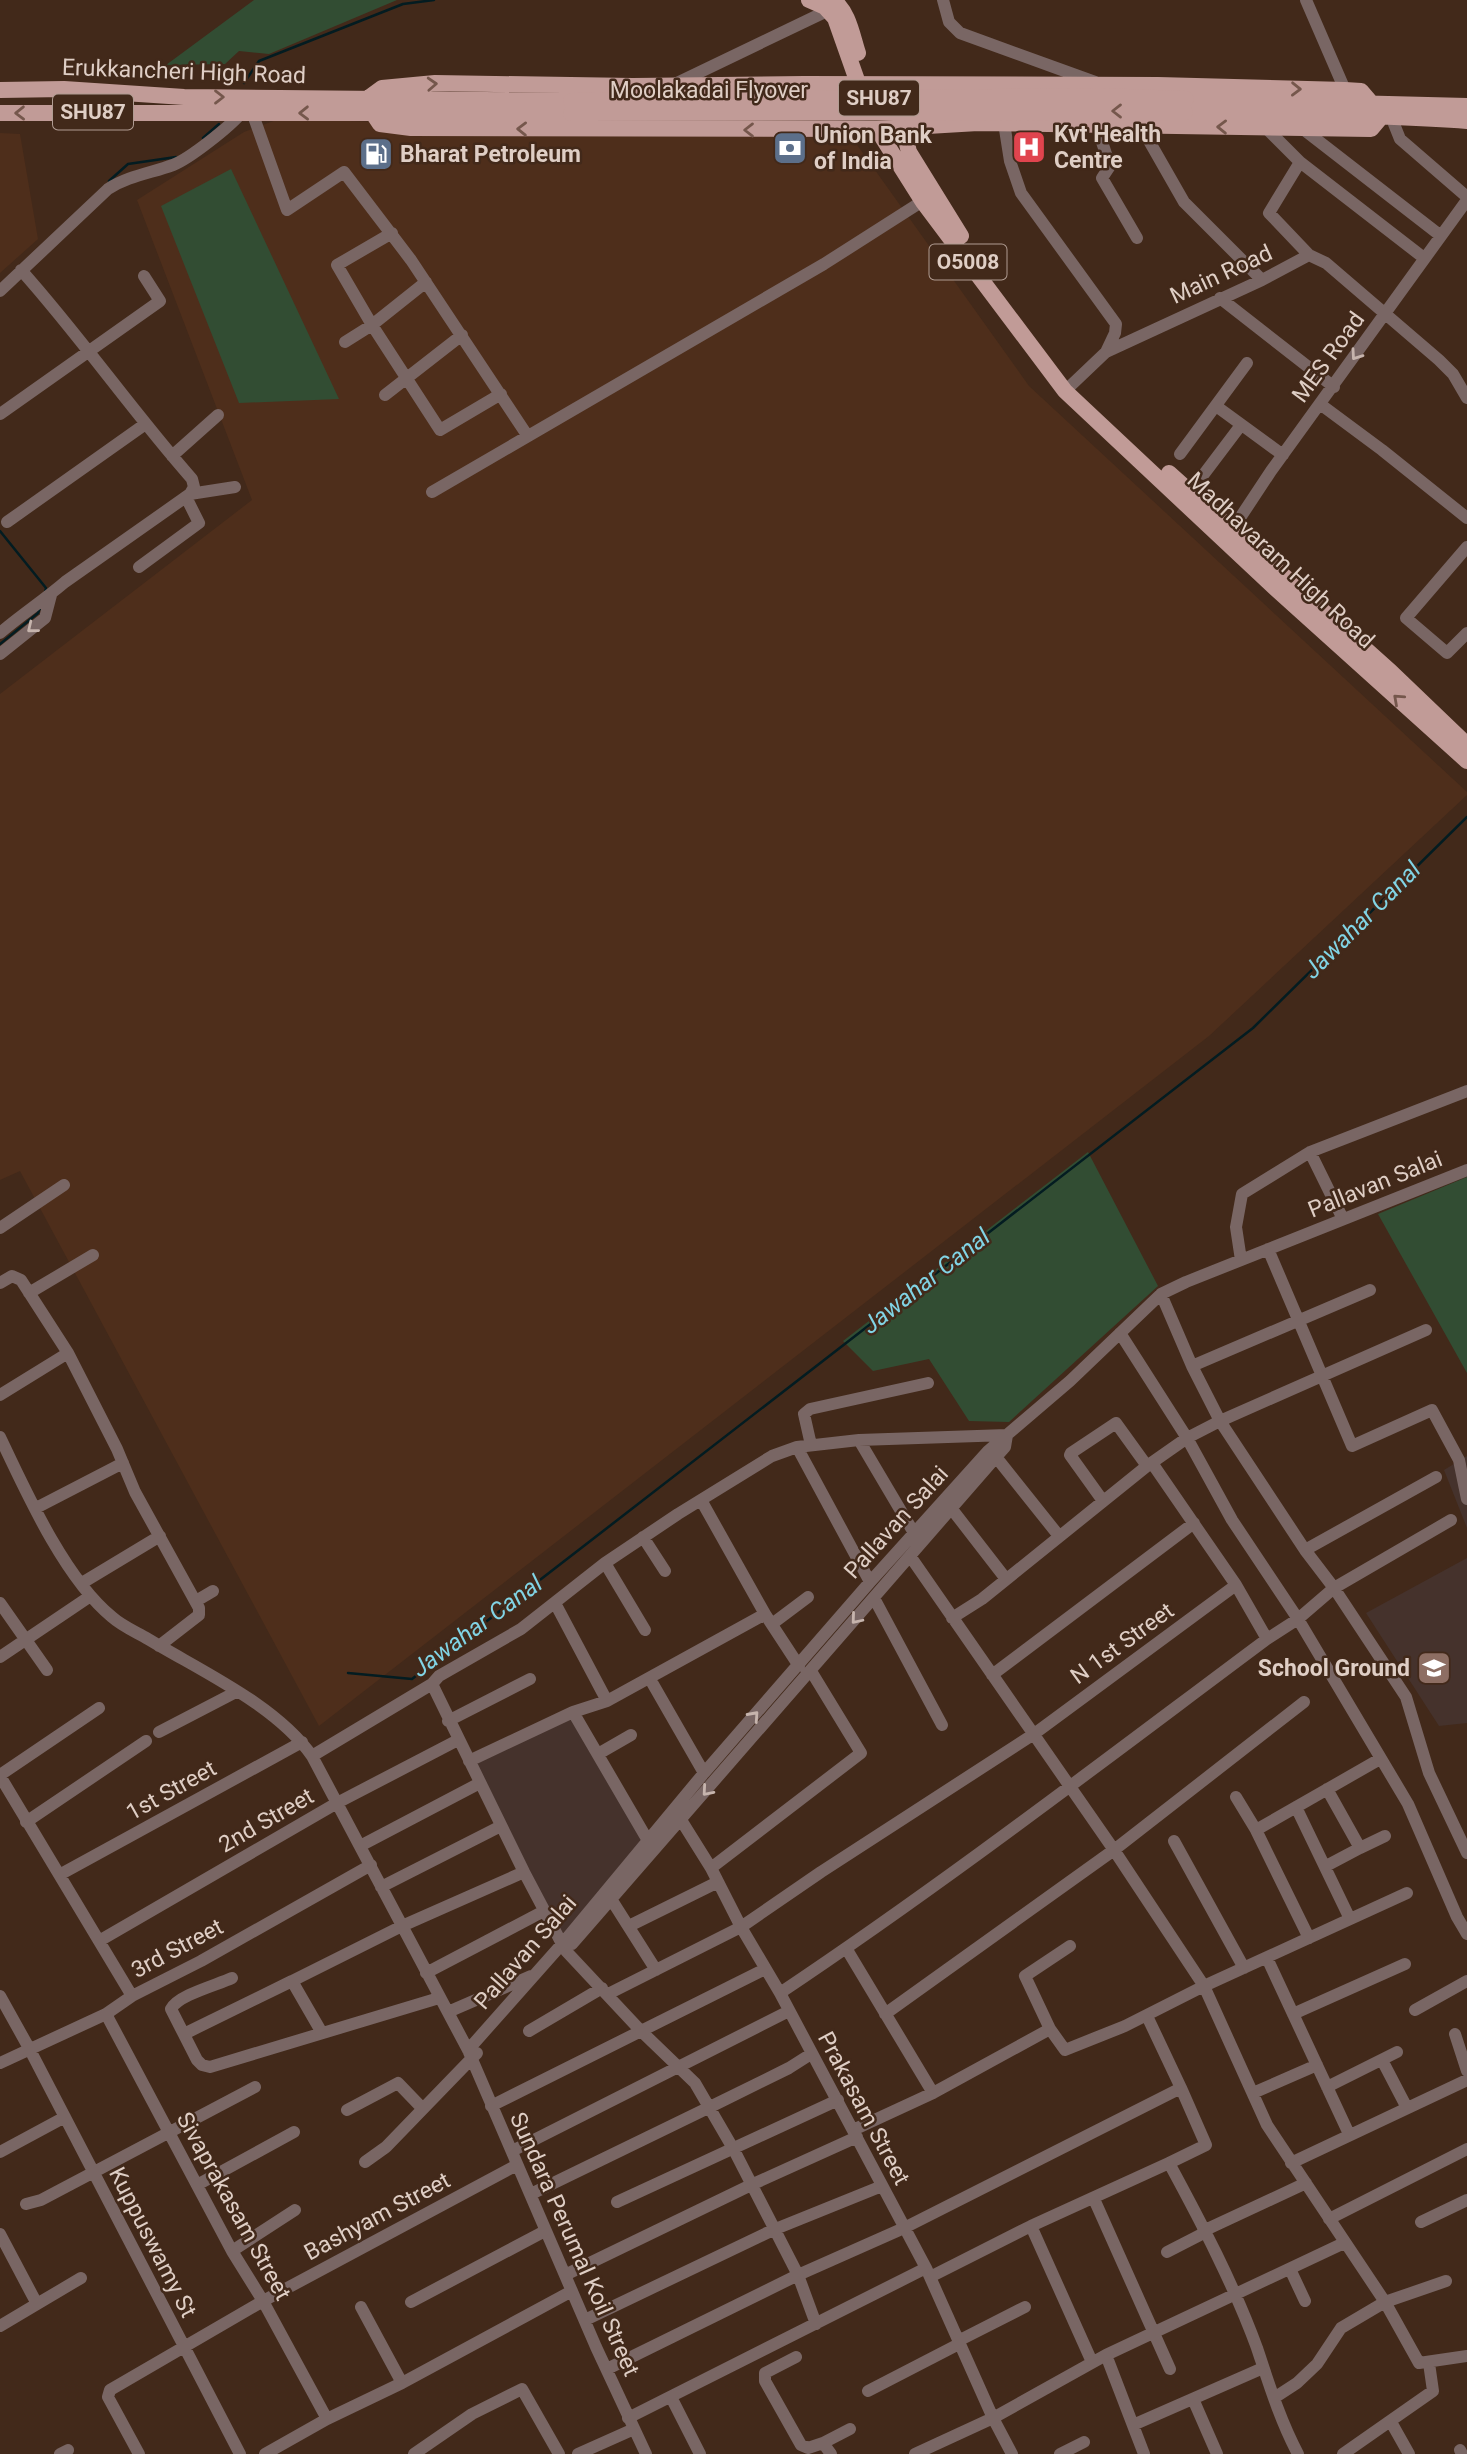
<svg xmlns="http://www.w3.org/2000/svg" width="1467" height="2454" viewBox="0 0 1467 2454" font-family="Roboto,sans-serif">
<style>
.built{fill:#4e2e1b}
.education{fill:#45322c}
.green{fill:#324d33}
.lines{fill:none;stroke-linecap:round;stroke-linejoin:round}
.stream{stroke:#031c21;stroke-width:2.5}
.minor{stroke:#796664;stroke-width:12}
.major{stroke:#c19b97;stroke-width:16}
.major-bridge{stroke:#c19b97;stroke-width:16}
.oneway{stroke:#75574c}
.oneway2{stroke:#c6b4ad}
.labels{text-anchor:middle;stroke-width:5;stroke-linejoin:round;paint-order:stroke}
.shield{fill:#42291a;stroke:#b09c92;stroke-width:2}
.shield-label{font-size:21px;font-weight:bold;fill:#dfcec5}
.street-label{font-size:23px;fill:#dfcec5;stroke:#42291a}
.poi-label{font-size:23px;font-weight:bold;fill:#dfcec5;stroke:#42291a;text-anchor:start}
.water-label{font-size:24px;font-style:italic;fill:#81d4e5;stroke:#42291a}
</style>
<rect width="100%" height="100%" fill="#42291a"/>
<path class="built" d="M279,119l571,16 179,251 438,406v3l-258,241 -890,690 -299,-555 -20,9v-486l252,-194 -115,-300 107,-68z
M0,133l20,1 18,105 -38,34z"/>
<path class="education" d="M1467,1456v72l-23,-58z
M1467,1558v165l-28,3 -73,-113z
M573,1711l70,127 -80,101 -90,-178z"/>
<path class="green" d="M254,0h143l-128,54 -30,-3 -14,13 -59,1z
M231,169l108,230 -100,4 -78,-197z
M1088,1152l70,134 -149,136 -40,-1 -40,-62 -56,12 -30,-30z
M1467,1177v196l-89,-159z"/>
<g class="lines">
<path class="stream" d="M244,83l15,-22 144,-57 31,-4
M203,138l16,-14
M109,181l19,-17 48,-7
M0,531l46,57 -1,4
M0,644l38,-31 2,-5
M348,1673l64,6 841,-651 214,-211"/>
<path class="minor" d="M943,0l6,22 11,11 135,49
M1306,0l39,90
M675,84l154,-74
M252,112l35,98 57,-38 67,88 116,175
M1394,116v8l6,15 67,58
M1004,123l6,38 11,32 95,131 -1,9 -9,19
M1096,124l14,42 -8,12 35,60
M1140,125l44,77 78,78
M1266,128l34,34 124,96
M1303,129l138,107
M1300,162l-31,51 40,42
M392,233l-55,32 35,60 68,105 61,-36
M21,270c60,67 111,141 171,209l2,8 -4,7
M0,291l108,-102c20,-13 43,-16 65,-24 16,-6 58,-39 69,-53
M1220,298l114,89
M345,342l27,-17 54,-43
M1065,391l41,-39 156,-72 47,-25 17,8 113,97 14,14 14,24
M385,395l77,-60
M1320,404l62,46 85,68
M1216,406l67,49
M0,414l160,-113 -16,-25
M1180,454l67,-91
M172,456l46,-41
M1204,474l37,-49
M432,492l392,-228 105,-67
M7,522l137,-97
M1228,536l43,-65 196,-271
M1467,547l-61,71 41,35 20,-20
M139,567l60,-44 -13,-26
M0,633c21,-18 44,-33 65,-51l125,-88 45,-7
M0,654l45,-36 6,-23
M1310,1152l33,67
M0,1228l64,-43
M1268,1249l84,197 80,-36 27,50 8,39
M1241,1260l-5,-33 6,-33 68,-42 157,-61
M0,1283l12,-7 9,4 47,73 49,96 18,43 64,116v7l-40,31
M29,1293l64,-38
M1161,1294l31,72 28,55 85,129 29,38 72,109 23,76 38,80
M1120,1333l67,105 45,82 66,99 110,185 49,113 10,17
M1192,1366l178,-76
M0,1395l68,-42
M0,1437c26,55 65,142 112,180 10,9 24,15 36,22 53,32 128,66 164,117l156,294 128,297 50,107
M859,1440l55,93
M811,1445l-7,-31 6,-5 118,-26
M797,1447l73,135
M996,1457l63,79
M1152,1463l84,122 31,54
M701,1500l64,114 34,52
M1103,1501l-33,-46 1,-2 45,-30 31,43
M36,1508l87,-45
M951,1508l55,71
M643,1537l22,34
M1305,1550l131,-73
M910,1556l204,294 90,136 63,139 118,177 34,61 48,-7
M605,1563l40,67
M82,1583l78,-47
M874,1598l68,127
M196,1601l17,-10
M0,1603l47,67
M555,1603l52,98
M952,1618l30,-19 165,-133 40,-28 33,-17 206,-91
M772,1624l36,-27
M0,1657l89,-60
M992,1675l202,-152
M650,1679l54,94
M432,1684l92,188 38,72
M573,1712l74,127
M448,1721l82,-42
M159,1732l77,-40
M598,1754l33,-19
M312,1756l120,-72 7,-8 82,-47 84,-66 73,-49 94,-58 25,-9 62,-7 148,-5
M469,1761l104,-49 34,-11 158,-87
M0,1775l99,-67
M0,1776l132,220
M1236,1797l20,33 53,108
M1296,1807l54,112
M681,1820l30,48 30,59 39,66 146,275 67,150 19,36
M26,1822l120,-81
M1256,1830l124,-71
M1174,1841l70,127
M360,1846l120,-63
M1360,1848l25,-12
M1326,1866l34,-18 -33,-59
M711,1868l150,-115 -50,-82
M61,1874l241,-132
M381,1887l120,-61
M611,1899l45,71
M629,1926l89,-44
M99,1941l238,-138 121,-63
M572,1944l424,-487 9,-10 2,-12
M846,1948l87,145
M566,1951l75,80 54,52 39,67 64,125 18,49
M1267,1958l82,176
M426,1973l118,-62
M232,1978c-15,7 -54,17 -61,31l26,51 5,5 8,2 229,-69
M780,1993c166,-111 326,-234 487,-354l31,-20 36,-31 117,-68
M608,1994l133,-67 80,-55 213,-138 202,-149
M0,1996l29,52 211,406
M1415,2010l52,-29
M448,2012l83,-36
M106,2014l126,237 31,50 64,118
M885,2014l229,-164 190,-148
M1293,2014l112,-50
M1147,2016l34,72
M1050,2029l-25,-53 45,-30
M529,2031l73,-43
M322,2033l-30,-52 110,-55 122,-54
M184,2034l108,-53
M1455,2034l12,37
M468,2050l94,-106 142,-171 166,-191 118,-131 82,-70 91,-87 25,-12 281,-112
M1382,2060l25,48
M0,2063l106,-49 26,-18 69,-35 170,-96
M1327,2087l70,-35
M1253,2093l64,-28
M491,2106l274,-137
M347,2110l51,-27 25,26
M853,2130l80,-37 117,-64 15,21 60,-24 79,-40 203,-93
M512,2151l277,-140
M0,2152l65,-35
M365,2162l21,-15 91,-94
M1291,2163l176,-83
M197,2185l97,-53
M531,2194l179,-87 79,-39 22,-14
M1094,2199l76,170
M617,2202l221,-102
M26,2204l15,-4 214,-113
M1329,2219l138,-70
M1421,2222l46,-22
M1031,2226l61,136
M1203,2231l103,-48
M0,2234l37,70 -37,22
M232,2251l63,-41
M1167,2252l37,-19
M1290,2269l15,32
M565,2275l186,-90 106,-48
M930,2277l101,-51 138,-63c32,59 65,122 88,185 12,36 23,72 41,106
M411,2302l134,-71
M37,2304l44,-26
M361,2307l41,76
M585,2320l188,-90 109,-44
M958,2341l67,-34
M1106,2355l38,99
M796,2357l-31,16v8l36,64 7,3 15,-5 8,11
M607,2369l191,-94 106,-47 277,-140 25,57 -37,18
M868,2391l91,-47
M671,2397l29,57
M1274,2398l23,-15 20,-19 24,-36 44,-26 61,-21
M1193,2399l24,55
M628,2418l298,-150
M1391,2422l18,32
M1133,2425l130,-57
M823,2443l27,-14
M1460,2450l2,4
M60,2454l8,-4
M139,2454l-31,-57 2,-7 153,-89 254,-136
M265,2454l62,-35 75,-36 170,-92
M414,2454l58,-40 50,-25 37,65
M578,2454l56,-25
M915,2454l78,-36 113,-63 238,-112
M1060,2454l24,-12
M1343,2454l90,-63 -4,-28"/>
<path class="major" d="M809,0l16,7 10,11 24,68
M833,0c16,12 19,35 25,53
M0,90l64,-1 120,8 387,4
M367,99l15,-11 53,-5 198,3 171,-2 354,1 187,5 16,1 12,14
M1186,99l281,7
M372,112l8,12 31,4 466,1 101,-6 393,6 11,-13
M1185,112c94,3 188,2 282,9
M0,113h571
M903,128l6,24 52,84
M877,129l46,73 142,189 211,198 191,172
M1169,473l222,199 73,70 3,11"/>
<path class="major-bridge" d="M571,101l529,-5 86,3
M571,113l614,-1"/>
</g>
<defs><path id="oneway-chevron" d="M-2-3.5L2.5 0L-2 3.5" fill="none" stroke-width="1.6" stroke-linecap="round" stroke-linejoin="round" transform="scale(1.75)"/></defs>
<g class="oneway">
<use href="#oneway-chevron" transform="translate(432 84) rotate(-3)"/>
<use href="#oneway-chevron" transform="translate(1296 89) rotate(1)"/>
<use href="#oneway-chevron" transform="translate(219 97)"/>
<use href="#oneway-chevron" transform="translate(1117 111) rotate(180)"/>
<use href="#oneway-chevron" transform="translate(20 113) rotate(179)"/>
<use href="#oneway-chevron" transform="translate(304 113) rotate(179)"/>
<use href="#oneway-chevron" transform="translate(1222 127) rotate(-179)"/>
<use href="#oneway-chevron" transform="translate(522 129) rotate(-179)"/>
<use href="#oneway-chevron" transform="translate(749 130) rotate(-180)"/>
<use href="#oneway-chevron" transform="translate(1398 699) rotate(-138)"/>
</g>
<g class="oneway2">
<use href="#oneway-chevron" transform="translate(1356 355) rotate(125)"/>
<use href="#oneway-chevron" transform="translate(32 628) rotate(141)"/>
<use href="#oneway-chevron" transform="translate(856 1619) rotate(130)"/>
<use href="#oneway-chevron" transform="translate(754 1716) rotate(-48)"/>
<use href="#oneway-chevron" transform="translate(707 1791) rotate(131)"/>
</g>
<defs>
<g id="hospital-square" transform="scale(1.75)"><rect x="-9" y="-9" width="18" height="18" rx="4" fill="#e0444e" stroke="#42291a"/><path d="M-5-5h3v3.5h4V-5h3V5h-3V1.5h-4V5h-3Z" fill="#fff"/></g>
<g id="bank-square" transform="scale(1.75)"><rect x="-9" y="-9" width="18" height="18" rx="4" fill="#5c6f8a" stroke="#42291a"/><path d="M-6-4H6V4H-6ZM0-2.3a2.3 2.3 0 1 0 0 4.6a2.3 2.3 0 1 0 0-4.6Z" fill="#fff"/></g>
<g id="fuel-square" transform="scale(1.75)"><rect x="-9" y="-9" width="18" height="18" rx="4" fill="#5c6f8a" stroke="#42291a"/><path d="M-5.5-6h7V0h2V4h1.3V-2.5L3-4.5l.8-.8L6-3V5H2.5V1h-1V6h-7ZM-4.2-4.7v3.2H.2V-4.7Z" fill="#fff"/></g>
<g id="school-square" transform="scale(1.75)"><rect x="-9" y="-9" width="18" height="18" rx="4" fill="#8d6e63" stroke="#42291a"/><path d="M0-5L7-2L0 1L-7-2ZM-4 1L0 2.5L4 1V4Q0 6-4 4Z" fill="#fff"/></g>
</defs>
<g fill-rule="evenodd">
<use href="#hospital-square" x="1029" y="147"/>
<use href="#bank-square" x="790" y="148"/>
<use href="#fuel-square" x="376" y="154"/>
<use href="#school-square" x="1434" y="1668"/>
</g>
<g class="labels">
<g class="shield">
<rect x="839" y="80.5" width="80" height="35" rx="5"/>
<rect x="53" y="94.5" width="80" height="35" rx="5"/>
<rect x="929.5" y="244.5" width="77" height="35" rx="5"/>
</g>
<g class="shield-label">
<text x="879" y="105">SHU87</text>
<text x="93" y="119">SHU87</text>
<text x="968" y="269">O5008</text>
</g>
<g class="street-label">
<text transform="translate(184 71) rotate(2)" y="8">Erukkancheri High Road</text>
<text x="709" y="98">Moolakadai Flyover</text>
<text transform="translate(1221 274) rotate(-25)" y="8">Main Road</text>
<text transform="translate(1328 357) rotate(-54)" y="8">MES Road</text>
<text transform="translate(1281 560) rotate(43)" y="8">Madhavaram High Road</text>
<text transform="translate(1375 1184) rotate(-22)" y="8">Pallavan Salai</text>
<text transform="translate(896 1522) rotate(-48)" y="8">Pallavan Salai</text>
<text transform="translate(1122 1643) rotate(-36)" y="8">N 1st Street</text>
<text transform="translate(171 1790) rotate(-29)" y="8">1st Street</text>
<text transform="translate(266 1820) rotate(-30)" y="8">2nd Street</text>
<text transform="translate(177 1948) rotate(-28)" y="8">3rd Street</text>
<text transform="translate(525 1952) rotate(-49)" y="8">Pallavan Salai</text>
<text transform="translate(864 2108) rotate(62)" y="8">Prakasam Street</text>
<text transform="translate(234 2206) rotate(61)" y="8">Sivaprakasam Street</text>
<text transform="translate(377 2216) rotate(-28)" y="8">Bashyam Street</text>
<text transform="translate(153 2242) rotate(63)" y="8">Kuppuswamy St</text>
<text transform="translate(575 2244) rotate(66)" y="8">Sundara Perumal Koil Street</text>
</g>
<g class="poi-label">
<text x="1054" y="142">Kvt Health<tspan x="1054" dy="26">Centre</tspan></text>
<text x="814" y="143">Union Bank<tspan x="814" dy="26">of India</tspan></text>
<text x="400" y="162">Bharat Petroleum</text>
<text x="1410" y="1676" text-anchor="end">School Ground</text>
</g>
<g class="water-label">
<text transform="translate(1362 920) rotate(-45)" y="8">Jawahar Canal</text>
<text transform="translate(926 1281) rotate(-38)" y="8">Jawahar Canal</text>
<text transform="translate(477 1626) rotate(-36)" y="8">Jawahar Canal</text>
</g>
</g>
</svg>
